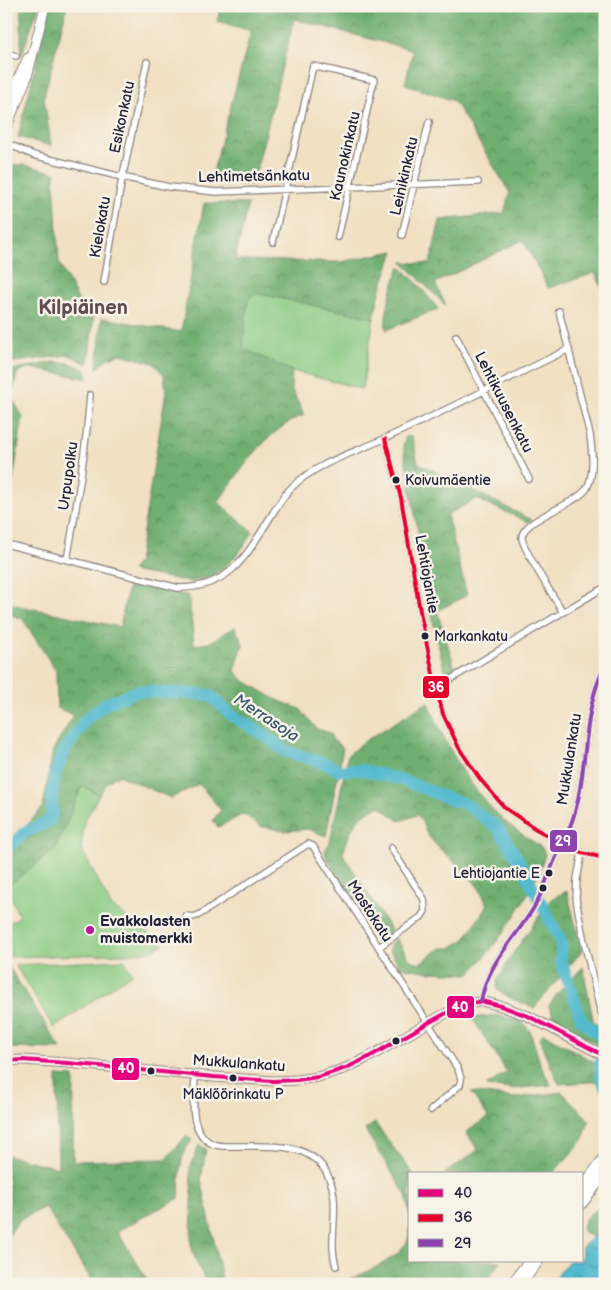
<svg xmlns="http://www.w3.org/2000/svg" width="611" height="1290" viewBox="0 0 611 1290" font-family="'Balsamiq Sans',sans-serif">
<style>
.forest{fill:url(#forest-crowns);stroke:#496856}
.park{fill:#8bcb83;stroke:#56765f}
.water{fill:url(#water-ripples);stroke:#3a6e85}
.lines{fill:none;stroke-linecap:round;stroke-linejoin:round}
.river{stroke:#52bacf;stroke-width:12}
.street-casing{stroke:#8a817e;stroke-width:8}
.secondary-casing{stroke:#8a817e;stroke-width:11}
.highway-casing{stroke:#8a817e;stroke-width:12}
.street{stroke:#fff;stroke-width:5.5}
.secondary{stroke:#fff;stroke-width:9}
.highway{stroke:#fff;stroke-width:10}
.bus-1-casing{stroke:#f7f3e8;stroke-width:8}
.bus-2-casing{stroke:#f7f3e8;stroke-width:8}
.bus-3-casing{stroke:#f7f3e8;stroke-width:8}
.bus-1{stroke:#e5007d;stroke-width:4}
.bus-2{stroke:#e4002b;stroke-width:4}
.bus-3{stroke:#8e44ad;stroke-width:4}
.bus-dot{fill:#22223b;stroke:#f7f3e8;stroke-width:2}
.poi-dot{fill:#b5179e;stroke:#f7f3e8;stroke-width:2}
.labels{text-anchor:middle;stroke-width:5;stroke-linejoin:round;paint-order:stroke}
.bus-label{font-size:14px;fill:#22223b;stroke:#f7f3e8;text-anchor:start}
.street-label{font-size:15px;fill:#22223b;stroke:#f7f3e8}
.poi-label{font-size:15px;font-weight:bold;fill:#22223b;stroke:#f7f3e8;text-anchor:start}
.water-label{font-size:16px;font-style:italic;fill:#33576f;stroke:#f7f3e8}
.district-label{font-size:20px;font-weight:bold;fill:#634c52;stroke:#f7f3e8}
.line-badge{stroke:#f7f3e8;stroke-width:2}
.badge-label{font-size:14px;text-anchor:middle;font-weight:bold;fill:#fff}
</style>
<defs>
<pattern id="forest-crowns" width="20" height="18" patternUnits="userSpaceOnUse" patternTransform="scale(1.25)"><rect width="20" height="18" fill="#70af71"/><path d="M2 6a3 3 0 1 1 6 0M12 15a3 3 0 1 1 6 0" fill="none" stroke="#5c8e5e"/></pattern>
<pattern id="water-ripples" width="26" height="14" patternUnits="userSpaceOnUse" patternTransform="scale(1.25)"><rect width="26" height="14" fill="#52bacf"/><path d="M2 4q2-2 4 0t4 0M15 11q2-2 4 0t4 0" fill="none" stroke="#4497a9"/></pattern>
</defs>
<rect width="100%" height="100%" fill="#f7f3e8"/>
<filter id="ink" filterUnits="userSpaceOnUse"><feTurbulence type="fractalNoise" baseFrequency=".02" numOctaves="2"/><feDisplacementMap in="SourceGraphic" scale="10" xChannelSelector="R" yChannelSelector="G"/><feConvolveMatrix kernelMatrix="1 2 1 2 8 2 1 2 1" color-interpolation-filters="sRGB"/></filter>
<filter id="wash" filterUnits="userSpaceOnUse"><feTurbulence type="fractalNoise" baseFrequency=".0096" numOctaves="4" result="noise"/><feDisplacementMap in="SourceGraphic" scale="20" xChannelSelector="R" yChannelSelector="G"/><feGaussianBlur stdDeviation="1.12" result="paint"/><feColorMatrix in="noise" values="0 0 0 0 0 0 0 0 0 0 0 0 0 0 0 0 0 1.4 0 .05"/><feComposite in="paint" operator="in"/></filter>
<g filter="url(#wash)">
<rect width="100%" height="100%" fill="#f1e0c2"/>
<path class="forest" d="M21,6h18l-18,50z
M50,6h17l-23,90 7,50 -33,-9z
M221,6h174l14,5 1,-5h195v288l-10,-21 -47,15 -25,-48 -88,43 11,23 -44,-44 28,2 10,-44 64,-7 6,-20 -56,-92 -49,-17 8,-34 -119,-31 -41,165 -43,-1 41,-152 -34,-10z
M6,165h19l31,8 -2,7 5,83 25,48 10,3 -6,50 -19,-9 -63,8z
M204,203l44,1 -13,56 106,2 53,-11 -14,40 -6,27 -115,-24 -16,54 49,23 -1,17 13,27c-38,14 -63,56 -86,87l35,30 -12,18 -18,19 -13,8 -19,5 -60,-11 7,-9 28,-170 -2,-17 -11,-12 -33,-9 -13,5 -10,10 5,-51 79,14z
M400,266l18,18 20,25 -52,21c-2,-22 7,-44 14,-64z
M54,362l16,1 16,7 2,9 -58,-11 -13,5 -5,25 11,19 -13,83 -4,-1v-128z
M406,436l6,1 6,26 114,57 -4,2 -52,-23 -29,16 20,80 -30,16 19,60 -10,4 -11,-43 -32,-187z
M129,582l60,14 5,49 15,-2 26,-16 8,17 -8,27 8,9 32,19 25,10 17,20 13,4 3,7 10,8 -17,88 -18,-7 -24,2 -24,-5 -16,-12 -26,13 -5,-7 8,-10 -22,-26 -28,14 -53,-23 -11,7 -8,13 -17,-9 -26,62 -50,40v-43l19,-17 18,-21 10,-57 21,-35 -17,-7 -1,-37 -34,-53 -16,-4v-11l114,24z
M428,702c20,47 41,88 80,122 11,9 24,16 35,25l2,6c-13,39 -47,90 -76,119l-39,-2 -30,-5 -11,-18 2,-6 6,-4 13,21 10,3 21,-15h9l15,-9 22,-33c-8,-30 -39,-45 -57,-68 -6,-7 -6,-17 -13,-23l-17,6 -21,-15c-26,12 -27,21 -36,48l49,78 -7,4 -8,-1 -51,-78 -1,-6 5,-9 18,-87 14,-12z
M567,891l15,60 -48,57 -24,-10 -13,-8v-9l15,-26 39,-56z
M6,964h1l54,85 -55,-1z
M583,967l10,53 12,12v18l-52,-34 -4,-10 8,-12z
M496,1015l24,5 10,11 11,35 10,19 -40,4 -25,-3 21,-14 -35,-54z
M543,1033l58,33 4,9v6l-46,3 -16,-35 -3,-11z
M57,1076l17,1 -1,84 93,-2 21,-24 5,5c-14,17 -12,37 -13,58l-62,33 33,53h-56l-49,-77 -27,14 -12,19v-34l4,-3 -4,-48 52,13z
M471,1092l43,6 48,-6 27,28 -6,20 -31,34h-108l34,-24 -12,-18 22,-15z
M375,1123l38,51h-3v42l-4,-21 -41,-65z
M199,1145l7,4 -5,30 22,105h-16l-13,-28 -3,-12 1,-45 -2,-31z
M605,1206v21l-13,10 -10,-6c0,-15 10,-19 23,-25z
M410,1227v34h91l-17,23h-144c18,-9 63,-25 68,-45 1,-4 1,-9 2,-12z"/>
<path class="park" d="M259,294l115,24 -12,71 -70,-18 -49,-23 5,-49 5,-4z
M82,786l17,9 -14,25 -4,28 30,58 52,38 -13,7 -24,3 -120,3v-39l3,5 10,-6 -12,-30 49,-39z
M124,960l8,13 -78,55 -39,-63z"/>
<path class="water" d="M605,1227v57h-52l8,-13 8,-10h13v-14l9,-9z"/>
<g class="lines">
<path class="river" d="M6,850l19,-18 25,-11 2,-8v-18l3,-20 10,-25 22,-32 18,-14 32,-13 73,4 22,21 28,16 25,19 42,13 11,6h25l42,11 47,19 12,3 34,25 21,33 42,80v21l21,59 23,18
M600,1062l1,13 3,10"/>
</g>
</g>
<g filter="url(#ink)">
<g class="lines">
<g class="street-casing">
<path id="street" d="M6,53l10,3
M6,143l27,12 89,22 47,10 47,5 262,-10
M402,235l27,-113
M273,242l40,-176 61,14 -36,157
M104,282l17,-98 26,-122
M559,311l31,124c2,16 5,37 -3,53 -10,17 -66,31 -65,50 1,12 33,61 41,74
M456,336l73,143
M385,439l16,59 20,119 15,71 7,26 16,34 21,31 25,29 31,21 36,20 10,4 23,5
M6,544l172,44c54,0 69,-34 95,-75 5,-8 11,-18 18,-25 26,-26 64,-35 97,-51 61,-28 121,-59 181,-88
M67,560c10,-55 19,-110 23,-165
M436,688l169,-101
M582,853l-5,26 -1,20 7,38 17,72 5,12
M186,916l7,1 6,-2 109,-71 5,2 145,223 3,10 -1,6 -29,25
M379,947l42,-30 4,-6 -1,-12 -33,-51
M481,1001c7,-38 32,-60 52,-92 10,-16 15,-35 23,-52 6,-14 14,-27 18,-42 15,-48 7,-103 31,-149
M195,1075c0,13 -4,37 1,49 3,8 9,17 17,20 7,3 15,2 23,2 27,1 66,-5 86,20 24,31 4,69 14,100"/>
</g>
<g class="secondary-casing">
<path id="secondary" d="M6,104l22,-46
M6,128l21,-51 18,-71
M6,1061l16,-1 45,3 147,14 59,4 24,-1 21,-3 28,-9 23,-11 59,-34 28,-15 25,-7 20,5 27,10 77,40"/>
</g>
<g class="highway-casing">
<path id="highway" d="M582,1188l23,-31
M582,1203l23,-30
M512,1284l17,-23
M521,1284l17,-23"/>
</g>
<use href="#street" class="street"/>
<use href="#secondary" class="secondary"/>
<use href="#highway" class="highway"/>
<g class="bus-1-casing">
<path id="bus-1" d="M6,1061l16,-1 45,3 147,14 59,4 24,-1 21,-3 28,-9 23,-11 59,-34 28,-15 25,-7 20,5 27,10 77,40"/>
</g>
<g class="bus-2-casing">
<path id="bus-2" d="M385,439l16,59 20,119 15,71 7,26 16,34 21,31 25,29 31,21 36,20 10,4 23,5"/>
</g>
<g class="bus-3-casing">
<path id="bus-3" d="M481,1001c7,-38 32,-60 52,-92 10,-16 15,-35 23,-52 6,-14 14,-27 18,-42 15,-48 7,-103 31,-149"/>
</g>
<use href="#bus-1" class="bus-1"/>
<use href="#bus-2" class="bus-2"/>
<use href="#bus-3" class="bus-3"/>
</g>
</g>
<g class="bus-dot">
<circle cx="396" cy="480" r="4.5"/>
<circle cx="425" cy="636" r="4.5"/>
<circle cx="549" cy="873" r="4.5"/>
<circle cx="543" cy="888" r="4.5"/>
<circle cx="396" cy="1041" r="4.5"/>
<circle cx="151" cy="1071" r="4.5"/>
<circle cx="233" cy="1078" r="4.5"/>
</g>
<circle class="poi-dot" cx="90" cy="930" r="5"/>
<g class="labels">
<g class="bus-label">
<text x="405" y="485">Koivumäentie</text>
<text x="434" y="641">Markankatu</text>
<text x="540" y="878" text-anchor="end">Lehtiojantie E</text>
<text x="233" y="1099" text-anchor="middle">Mäklöörinkatu P</text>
</g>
<g class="street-label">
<text transform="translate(122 117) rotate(-78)" y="5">Esikonkatu</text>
<text transform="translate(345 156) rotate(-77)" y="5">Kaunokinkatu</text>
<text transform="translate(254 176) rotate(-1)" y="5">Lehtimetsänkatu</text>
<text transform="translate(404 176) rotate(-77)" y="5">Leinikinkatu</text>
<text transform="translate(100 227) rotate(-80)" y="5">Kielokatu</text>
<text transform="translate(504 402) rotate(63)" y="5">Lehtikuusenkatu</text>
<text transform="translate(68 476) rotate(-82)" y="5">Urpupolku</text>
<text transform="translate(427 574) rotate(80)" y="5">Lehtiojantie</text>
<text transform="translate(569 759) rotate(-81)" y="5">Mukkulankatu</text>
<text transform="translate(370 911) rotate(57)" y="5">Mastokatu</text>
<text transform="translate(239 1063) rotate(4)" y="5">Mukkulankatu</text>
</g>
<g class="poi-label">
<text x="100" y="926">Evakkolasten<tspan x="100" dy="17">muistomerkki</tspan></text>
</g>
<g class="water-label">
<text transform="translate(267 717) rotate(33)" y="6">Merrasoja</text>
</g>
<g class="district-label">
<text x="83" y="314">Kilpiäinen</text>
</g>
</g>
<g class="line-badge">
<rect x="422" y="675" width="28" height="24" rx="5" fill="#e4002b"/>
<rect x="549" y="829" width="29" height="24" rx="5" fill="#8e44ad"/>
<rect x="446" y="995" width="29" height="24" rx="5" fill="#e5007d"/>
<rect x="111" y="1057" width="29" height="24" rx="5" fill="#e5007d"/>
</g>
<g class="badge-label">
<text x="436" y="692">36</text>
<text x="563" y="846">29</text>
<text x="460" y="1012">40</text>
<text x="126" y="1073">40</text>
</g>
<rect width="611" height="1290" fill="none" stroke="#f7f3e8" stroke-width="25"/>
<rect x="408" y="1172" width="175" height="90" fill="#f7f3e8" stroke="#a29fa3"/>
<rect x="418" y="1189" width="25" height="8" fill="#e5007d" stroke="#a29fa3"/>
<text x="454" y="1198" font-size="15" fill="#22223b">40</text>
<rect x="418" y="1214" width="25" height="8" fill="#e4002b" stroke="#a29fa3"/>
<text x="454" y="1222" font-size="15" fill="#22223b">36</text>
<rect x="418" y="1239" width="25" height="8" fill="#8e44ad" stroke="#a29fa3"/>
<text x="454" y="1248" font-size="15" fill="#22223b">29</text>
</svg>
